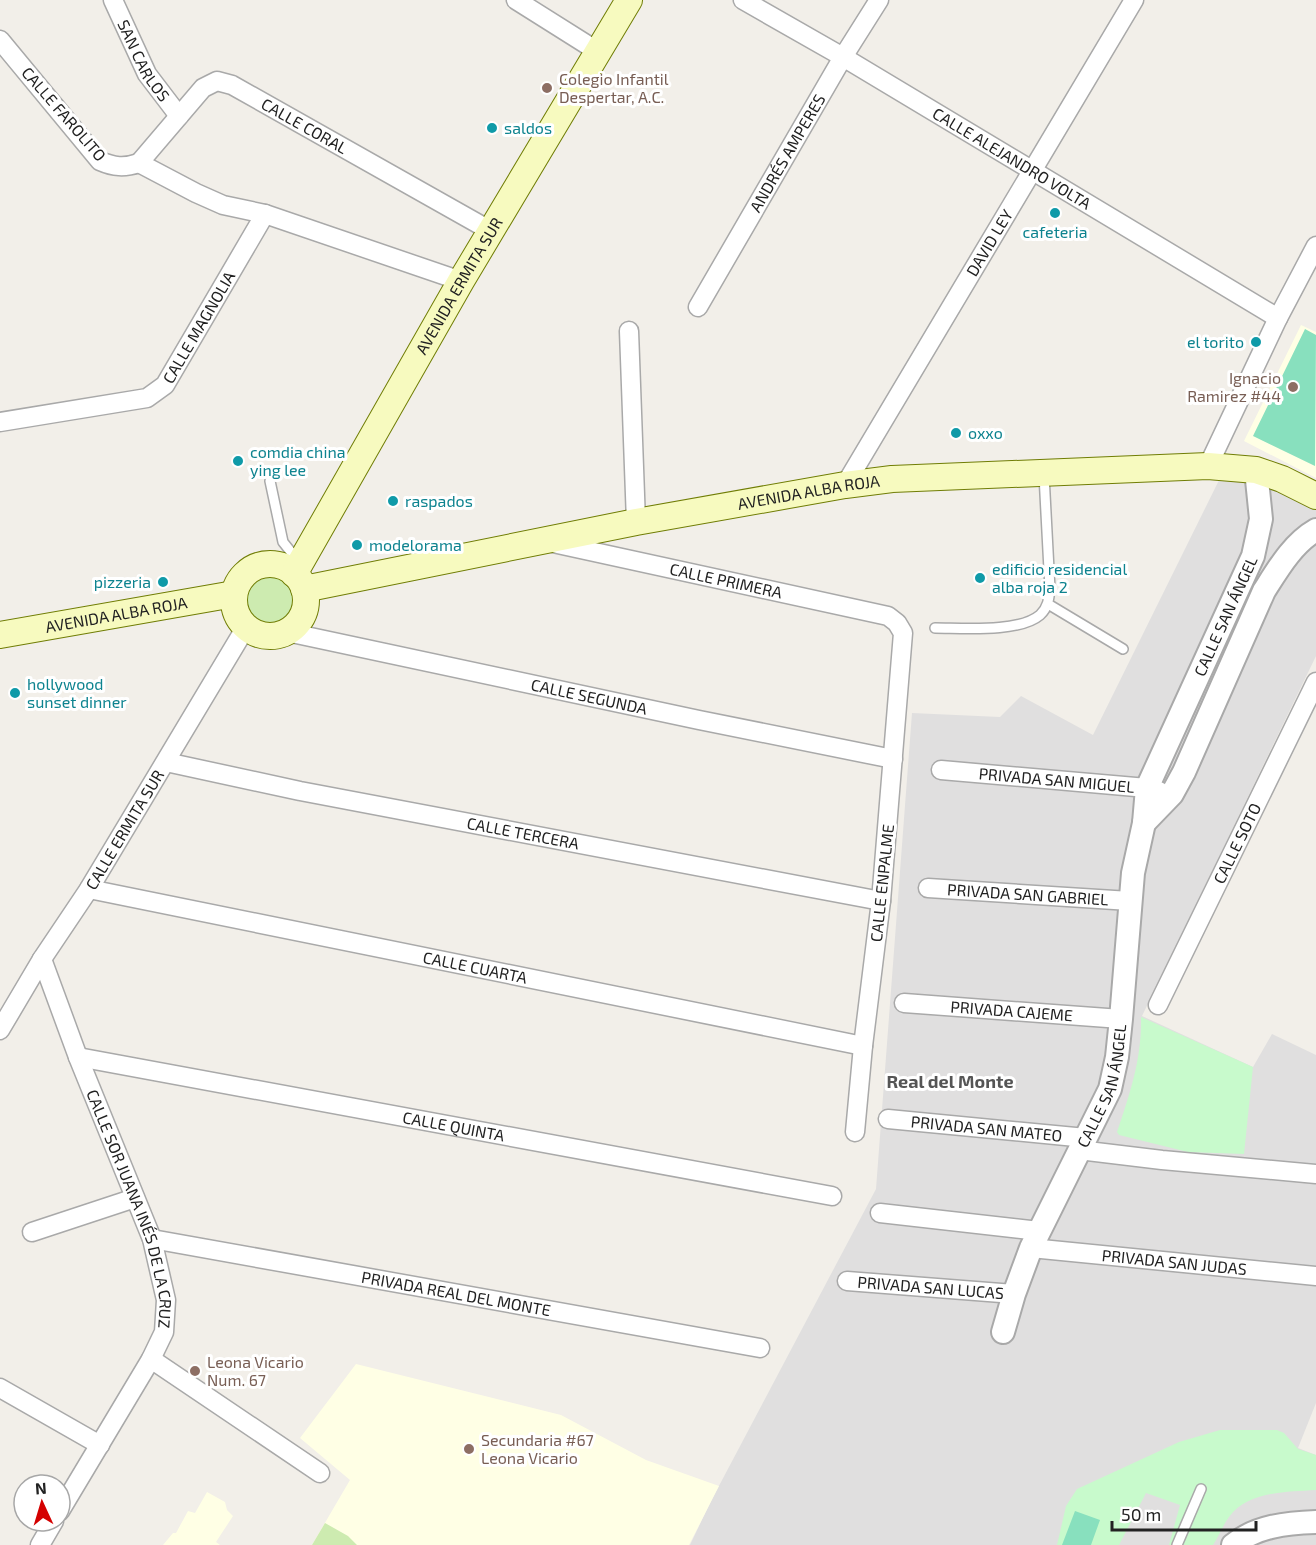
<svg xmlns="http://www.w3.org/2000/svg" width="1316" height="1545" viewBox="0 0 1316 1545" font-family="'Exo 2',sans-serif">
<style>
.residential{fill:#e0dfdf}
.education{fill:#ffffe5}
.grass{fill:#cdebb0}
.park{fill:#c8facc}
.pitch{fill:#88e0be}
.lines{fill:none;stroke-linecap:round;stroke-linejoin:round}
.service-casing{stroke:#a9a9a9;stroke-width:12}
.minor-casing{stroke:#a9a9a9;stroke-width:21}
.tertiary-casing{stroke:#a9a9a9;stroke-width:26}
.secondary-casing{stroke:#707d05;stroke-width:28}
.service{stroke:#fff;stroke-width:9}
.minor{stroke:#fff;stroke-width:18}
.tertiary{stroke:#fff;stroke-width:22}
.secondary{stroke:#f7fabf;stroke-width:26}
.education-dot{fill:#8d6e63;stroke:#fff;stroke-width:2}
.culture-dot{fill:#0f9aa8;stroke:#fff;stroke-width:2}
.labels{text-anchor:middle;stroke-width:6;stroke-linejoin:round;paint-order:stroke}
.street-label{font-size:16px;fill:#222;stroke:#fff}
.education-label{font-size:16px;fill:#785e54;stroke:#fff;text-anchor:start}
.culture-label{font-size:16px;fill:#0d838f;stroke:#fff;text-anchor:start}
.neighbourhood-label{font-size:18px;font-weight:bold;fill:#555;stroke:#fff}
</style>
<rect width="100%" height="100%" fill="#f2efe9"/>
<path class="residential" d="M1226,466l90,31v159l-174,360 111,51 19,-33 44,21v348l-18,45 18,7v90h-626l21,-44 165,-312 36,-476 88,4 21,-21 72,39z"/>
<path class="education" d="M1301,325l15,7v146l-72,-37z
M356,1364l205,51 85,45 73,26 -30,59h-377l38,-65 -50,-42z
M207,1492l18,10 2,8 6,6 -17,26 4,3h-57l10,-12h3l12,-22 7,2z"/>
<path class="grass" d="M245 599a24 24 0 1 1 48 0a24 24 0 1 1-48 0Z
M325,1523l23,13 9,9h-45z"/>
<path class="park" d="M1141,1017l112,50 -9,87 -56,-2 -69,-17 -2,-3c13,-38 25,-74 24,-115z
M1220,1430h57l7,3 14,16 18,6v35c-29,2 -68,1 -87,27 -6,8 -10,19 -16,28h-44l11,-40 -34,-12 -27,52h-62l9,-39 11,-17 102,-47z"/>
<path class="pitch" d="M1305,329l11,6 -1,131 -62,-30z
M1075,1511l25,9 -9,25h-29z"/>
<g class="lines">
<g class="service-casing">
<path id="service" d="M270,481l13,61 16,20
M1048,604l75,45
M935,628c27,0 84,5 105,-13 8,-7 9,-17 10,-26l-6,-114
M1177,1545l24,-56"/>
</g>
<g class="minor-casing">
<g id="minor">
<path id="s1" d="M113,0l34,74 32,42"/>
<path d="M516,0l81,51"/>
<path id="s2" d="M743,0l100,57 435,261"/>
<path d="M0,40l100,121c14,6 24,7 39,2"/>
<path id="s3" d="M139,163l64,-75 14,-7 15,4 259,146"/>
<path d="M139,163l57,30 27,12 42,9 196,67"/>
<path id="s4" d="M698,307l145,-250 36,-57"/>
<path d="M629,331l7,191"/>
<path id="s5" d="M0,422l147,-24 18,-13 100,-171"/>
<path d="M1208,466l70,-148 38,-72"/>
<path id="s6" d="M845,485l289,-485"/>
<path id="s7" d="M553,543l335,73 9,7 6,10 -22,268 -18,145 -8,86"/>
<path id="s8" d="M287,632l412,88 194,39"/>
<path id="s9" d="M166,762l134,29 581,110"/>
<path id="s10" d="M941,770l206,18 12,3"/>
<path id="s11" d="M928,888l202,13"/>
<path id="s12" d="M89,889l774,157"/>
<path id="s13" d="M42,959l36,98 74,182 14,61 -2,32 -13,27 -91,152"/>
<path id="s14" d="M904,1003l217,16"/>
<path id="s15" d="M1158,1005l158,-323"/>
<path id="s16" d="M0,1030l42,-71 47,-70 157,-262"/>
<path id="s17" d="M78,1057l754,139"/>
<path id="s18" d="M888,1119l198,19"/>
<path d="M1079,1150l83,10 154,14"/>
<path d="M880,1213l159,18"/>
<path d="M32,1232l103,-34"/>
<path id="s19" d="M152,1239l608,109"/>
<path id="s20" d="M1031,1248l285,28"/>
<path id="s21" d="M847,1281l167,13"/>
<path d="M151,1359l169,114"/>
<path d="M0,1388l100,57"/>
<path d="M40,1545l14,-24"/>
</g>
</g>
<g class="tertiary-casing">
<g id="tertiary">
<path d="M1144,823l28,-29 12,-22 80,-181c14,-22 29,-48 52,-61"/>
<path id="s22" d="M1003,1332l11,-38 17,-46 79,-159 7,-32 4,-38 12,-146 11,-50 3,-35 106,-232 8,-37 -5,-49"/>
<path d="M1233,1545c23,-19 54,-22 83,-23"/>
</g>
</g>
<g class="secondary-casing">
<g id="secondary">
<circle cx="270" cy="600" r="36"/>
<path id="s23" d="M294,574l167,-293 168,-281"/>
<path id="s24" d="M304,589l332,-67 209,-37 47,-6 316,-13 48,4 26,9 34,17"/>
<path id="s25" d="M0,635l234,-41"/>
</g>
</g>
<use href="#service" class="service"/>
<use href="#minor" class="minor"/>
<use href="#tertiary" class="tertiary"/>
<use href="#secondary" class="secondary"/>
</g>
<g class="education-dot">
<circle cx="547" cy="88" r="6"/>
<circle cx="1293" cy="387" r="6"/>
<circle cx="195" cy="1371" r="6"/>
<circle cx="469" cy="1449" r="6"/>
</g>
<g class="culture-dot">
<circle cx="492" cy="128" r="6"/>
<circle cx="1055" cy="213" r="6"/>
<circle cx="1256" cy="342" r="6"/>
<circle cx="956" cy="433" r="6"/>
<circle cx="238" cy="461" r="6"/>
<circle cx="393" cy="501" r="6"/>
<circle cx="357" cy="545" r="6"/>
<circle cx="980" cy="578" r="6"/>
<circle cx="163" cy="582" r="6"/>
<circle cx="15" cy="693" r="6"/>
</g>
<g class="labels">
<g class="street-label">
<text dy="6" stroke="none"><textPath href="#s1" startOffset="68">SAN CARLOS</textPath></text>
<text transform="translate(64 114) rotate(49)" y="6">CALLE FAROLITO</text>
<text dy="6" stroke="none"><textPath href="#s3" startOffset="213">CALLE CORAL</textPath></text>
<text dy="6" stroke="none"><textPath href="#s4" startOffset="178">ANDRÉS AMPERES</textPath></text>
<text dy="6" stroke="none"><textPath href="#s2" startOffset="312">CALLE ALEJANDRO VOLTA</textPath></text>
<text dy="6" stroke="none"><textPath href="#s6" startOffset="282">DAVID LEY</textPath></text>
<text dy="6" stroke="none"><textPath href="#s23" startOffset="332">AVENIDA ERMITA SUR</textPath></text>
<text dy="6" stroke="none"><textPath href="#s5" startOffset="238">CALLE MAGNOLIA</textPath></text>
<text dy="6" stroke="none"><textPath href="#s24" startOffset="514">AVENIDA ALBA ROJA</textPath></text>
<text dy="6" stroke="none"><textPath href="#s7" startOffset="177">CALLE PRIMERA</textPath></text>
<text dy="6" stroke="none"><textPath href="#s25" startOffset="118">AVENIDA ALBA ROJA</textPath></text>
<text dy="6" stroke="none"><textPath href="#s22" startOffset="759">CALLE SAN ÁNGEL</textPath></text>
<text dy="6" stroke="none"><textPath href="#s8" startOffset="309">CALLE SEGUNDA</textPath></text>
<text dy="6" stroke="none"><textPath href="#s10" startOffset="116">PRIVADA SAN MIGUEL</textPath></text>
<text dy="6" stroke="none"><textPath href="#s16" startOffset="236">CALLE ERMITA SUR</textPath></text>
<text dy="6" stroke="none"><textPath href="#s9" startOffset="364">CALLE TERCERA</textPath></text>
<text dy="6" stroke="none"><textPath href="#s15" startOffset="180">CALLE SOTO</textPath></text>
<text transform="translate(882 883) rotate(-84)" y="6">CALLE ENPALME</text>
<text dy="6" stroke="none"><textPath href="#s11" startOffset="100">PRIVADA SAN GABRIEL</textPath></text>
<text dy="6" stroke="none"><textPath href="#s12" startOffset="394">CALLE CUARTA</textPath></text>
<text dy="6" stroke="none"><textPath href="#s14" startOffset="108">PRIVADA CAJEME</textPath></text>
<text dy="6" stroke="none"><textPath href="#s22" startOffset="267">CALLE SAN ÁNGEL</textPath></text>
<text dy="6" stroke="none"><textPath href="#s17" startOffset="382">CALLE QUINTA</textPath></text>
<text dy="6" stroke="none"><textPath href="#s18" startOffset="99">PRIVADA SAN MATEO</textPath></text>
<text dy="6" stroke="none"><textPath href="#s13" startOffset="266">CALLE SOR JUANA INÉS DE LA CRUZ</textPath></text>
<text dy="6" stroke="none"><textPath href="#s20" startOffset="144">PRIVADA SAN JUDAS</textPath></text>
<text dy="6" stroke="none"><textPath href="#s21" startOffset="84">PRIVADA SAN LUCAS</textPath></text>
<text dy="6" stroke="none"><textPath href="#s19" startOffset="309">PRIVADA REAL DEL MONTE</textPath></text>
</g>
<g class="education-label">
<text x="559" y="85">Colegio Infantil<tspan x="559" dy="18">Despertar, A.C.</tspan></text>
<text x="1281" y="384" text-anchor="end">Ignacio<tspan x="1281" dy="18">Ramirez #44</tspan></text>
<text x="207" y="1368">Leona Vicario<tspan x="207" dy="18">Num. 67</tspan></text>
<text x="481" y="1446">Secundaria #67<tspan x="481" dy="18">Leona Vicario</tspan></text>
</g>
<g class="culture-label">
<text x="504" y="134">saldos</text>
<text x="1055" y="238" text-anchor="middle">cafeteria</text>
<text x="1244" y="348" text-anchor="end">el torito</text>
<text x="968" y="439">oxxo</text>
<text x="250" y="458">comdia china<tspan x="250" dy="18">ying lee</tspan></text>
<text x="405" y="507">raspados</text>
<text x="369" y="551">modelorama</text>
<text x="992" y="575">edificio residencial<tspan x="992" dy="18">alba roja 2</tspan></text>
<text x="151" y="588" text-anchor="end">pizzeria</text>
<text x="27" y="690">hollywood<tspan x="27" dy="18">sunset dinner</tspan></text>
</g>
<g class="neighbourhood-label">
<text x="950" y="1088">Real del Monte</text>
</g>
</g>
<g transform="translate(42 1503) rotate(356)"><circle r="28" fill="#ffffff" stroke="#a7a7a7" stroke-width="1.5"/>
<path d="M0-4.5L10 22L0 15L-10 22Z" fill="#d40000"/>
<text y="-9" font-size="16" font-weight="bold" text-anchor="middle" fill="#222222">N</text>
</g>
<path d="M1112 1521v9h144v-9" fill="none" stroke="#222222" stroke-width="3"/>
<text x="1121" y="1521" font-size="18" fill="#222222" stroke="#ffffff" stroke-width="4.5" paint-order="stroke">50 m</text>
</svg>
